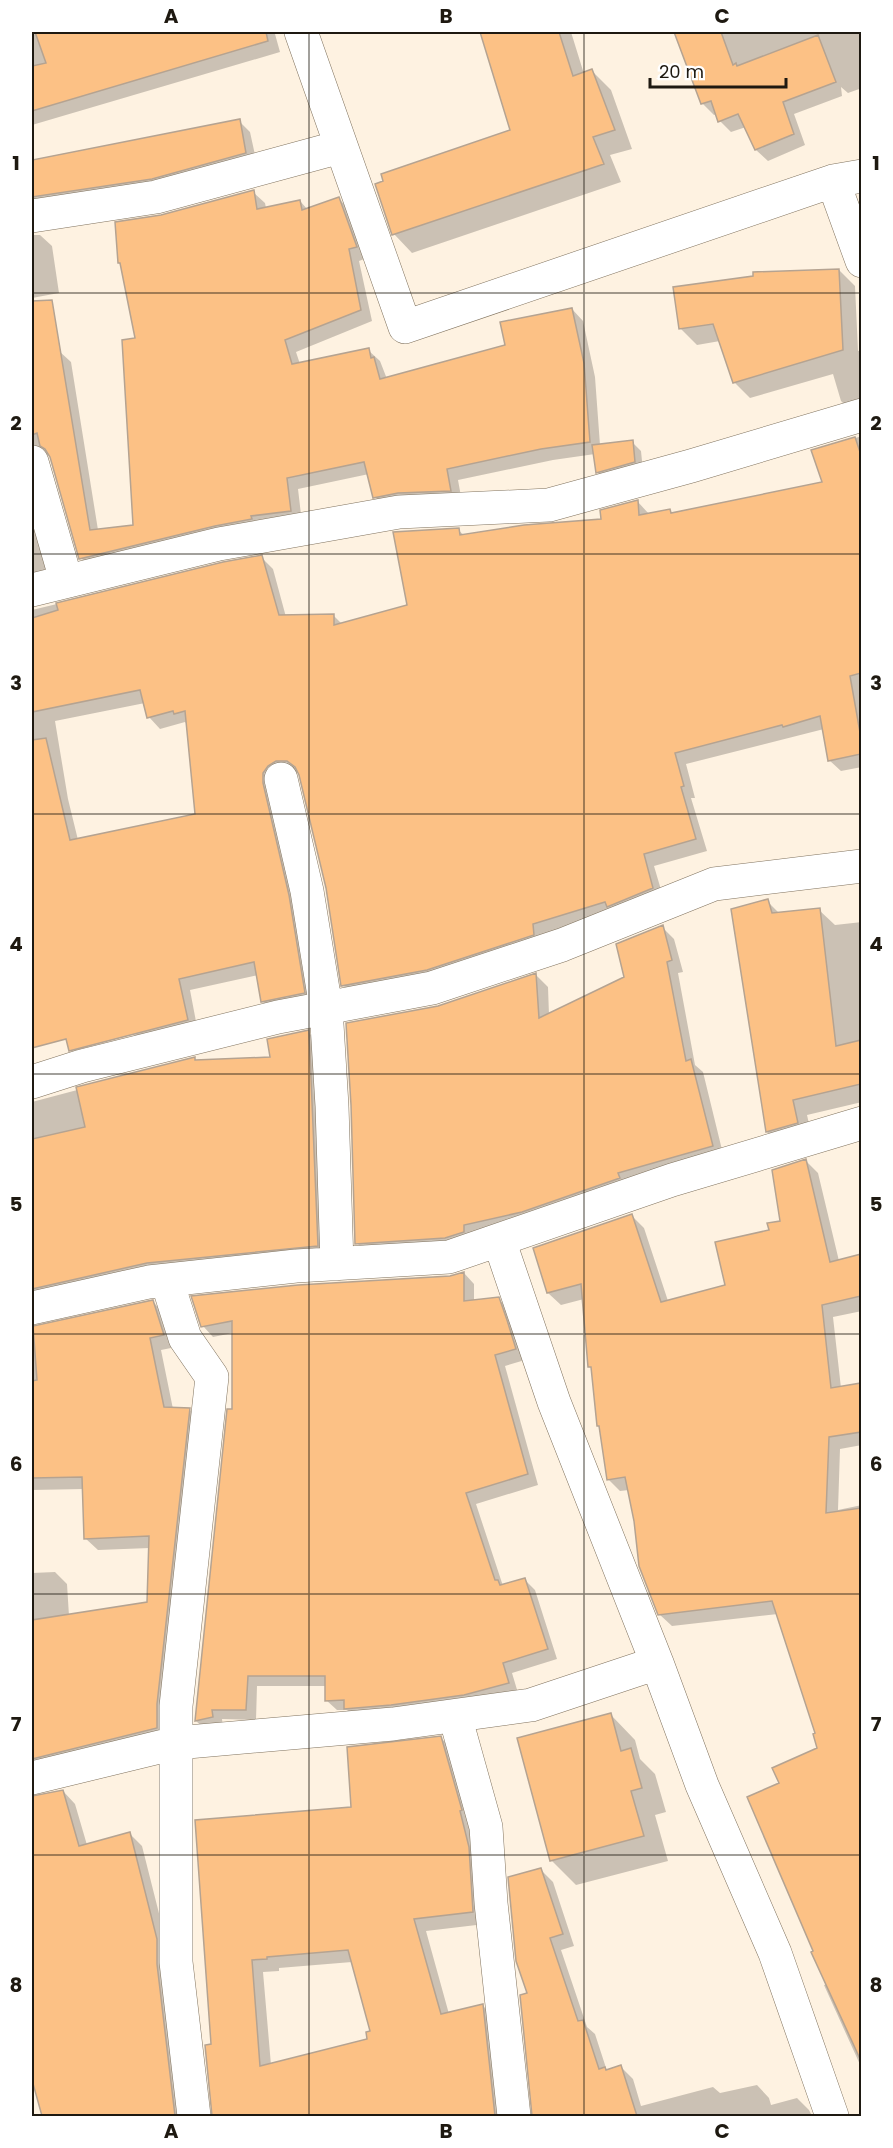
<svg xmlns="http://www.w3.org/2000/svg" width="893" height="2148" viewBox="0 0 893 2148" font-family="Poppins,sans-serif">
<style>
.shadow{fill:#0003;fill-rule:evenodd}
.building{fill:#fcc185;stroke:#b5a391;stroke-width:1.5;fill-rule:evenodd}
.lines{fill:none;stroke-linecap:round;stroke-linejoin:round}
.street-casing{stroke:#80735f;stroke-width:34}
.street{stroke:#fff;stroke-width:33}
.grid{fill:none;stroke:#1e1911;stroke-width:1.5;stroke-opacity:0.55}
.neatline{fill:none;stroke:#1e1911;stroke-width:2}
.grid-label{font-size:20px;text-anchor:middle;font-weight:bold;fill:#1e1911}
</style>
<rect width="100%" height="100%" fill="#fef2e1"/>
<path class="shadow" d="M32,32h253l-10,2 5,18 -248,73z
M481,32h90l13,42 8,-3 19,19 21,59 -22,6 11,27 -209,71 -18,-19 118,-103z
M675,32h187v56l-14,5 -7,-6 1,9 -48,18 11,31 -37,16 -12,-11 -10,-23 -15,5 -11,-11 -3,-7 -3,1 -12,-12z
M239,121l11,11 7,32 -225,48v-51z
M253,192l12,11 1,5 34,-7 8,9 31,-11 11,11 17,48 -8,3 13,60 -76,31 4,12 68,-14 12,11 7,18 119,-33 66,-37 11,12 12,56 5,68 32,-3 9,9 2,20 -37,10 -9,-9 -2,-18 -42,6 -95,20 4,22 -76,6 -11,-11 -6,-23 -71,15 4,34 -210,47 -11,-12 -31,-103h-12l-6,4v-104l27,-4 12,11 27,168 36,-4 3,-187 -15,-73 -3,-3 42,-46z
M32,235h8l12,11 7,47 -27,5z
M839,270l16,16 3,65 4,-1v60l-9,3 -12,-12 -8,-27 -83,24 -16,-16 -14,-41 -23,4 -17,-17z
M862,436v331l-21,4 -12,-11 -5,-31 -138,35 9,34h-4l16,53 -53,15 10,34 -310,97 -11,-12 -16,-97 -27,-116h-12l27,232 -41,9 -12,-12 -4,-26 -68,15 8,42 -54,13 -10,-10 5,-2 -9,-30 -98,24v-12l100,-24v-3l-100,24v-64l64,-12 -13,-60 -51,17v-283l191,-46 38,-7 12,12 13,48 47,-2 10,10 66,-19 49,-76 7,6 138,-16 35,-18 11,12 20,-3 4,3 151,-31 -11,-32zM145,703l4,14 11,12 25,-7 3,3 9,90 -119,25 -10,-41 -13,-78z
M32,503l22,76 -22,8z
M767,901l13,13 39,-4 16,15 27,-3v180l-55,13 5,22 -30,9 -15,-14z
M662,927l12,12 9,33 -5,1 17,92 8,7 21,86 -248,79 -107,18 -12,-12 81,-236 98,-32 12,12 1,28 77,-37z
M308,1032l12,12 9,214 -297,48v-204l162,-43 3,2 75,-2z
M806,1161l12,12 21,88 23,-5v55l-29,6 8,71 21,-3v60l-22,4 -2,61 24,-5v97l-42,2 39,118 3,-1v348l-38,-84 3,-1 -12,-32 -34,-168 38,-35 -2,-15 -39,-120 -106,12 -13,-12 -30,-124 -9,1 -12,-12 -15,-110 -4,-3 -5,-67 -23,6 -13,-12 83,-78 13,13 24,73 59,-15 43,-55 11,-9z
M464,1273l10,11v18l24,-3 11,10 16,51 -20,6 33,119 -62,19 27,82 21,-7 11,11 22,69 -45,14 6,20 -162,26 -9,-9h-10l-11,-10v-14h-69l-1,34 -34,-1 1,8 -16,4 -11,-10 33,-310h4v-78l-20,4 -10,-11z
M153,1302l12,12 11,33 -15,3 12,59h16l12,13 -32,318 -137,37v-204l23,-1 12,12 2,32 80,-12 1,-56 -52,2 -13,-12 -1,-49 -52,1v-162z
M611,1715l24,25 5,19 15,15 11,38 -11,3 13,46 -92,24 -25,-25z
M441,1738l12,12 20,72 12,102 -59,7 23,83 34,-8 12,12 10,98h-290l-2,-70 -17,-225 157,-13zM352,1962l20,70 -3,8 -98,25 -8,-93 16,-1v-3z
M63,1791l12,13 12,41 43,-11 12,12 27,107 16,163h-142l-11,-42v-277z
M541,1870l12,12 21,64 -13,4 26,77 8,7 12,37 13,-5 13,13 8,27 72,-19 7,6 37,-8 12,13 2,7 26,-7 12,12 3,6h-278l-5,-122z"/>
<path class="building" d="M35,32h231l2,9 -236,70v-45l14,-3z
M480,32h79l14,44 19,-7 23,61 -22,7 11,27 -212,71 -17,-51 8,-3 -2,-7 129,-44z
M674,32h47l12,33 3,-2 1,3 81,-31 18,47 -53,20 11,32 -39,16 -17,-36 -20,8 -7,-21 -10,3z
M240,119l6,34 -94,26 -120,18v-37z
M254,190l3,19 43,-9 2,10 37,-13 18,50 -8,2 12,61 -76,30 7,24 77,-16 2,10 3,-1 6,22 125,-34 -5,-23 72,-14 12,55 6,79 -49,7 -94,20 4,22 -53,2 -25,5 -9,-36 -77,16 4,33 -40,5 1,3 -37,7 -136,33 -29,-102 -5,-8 -5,-3 -3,-13 -5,2v-134l20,-1 38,230 43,-5 -11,-185 13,-2 -15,-75h-2l-3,-41 46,-7z
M839,269l4,81 -110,33 -20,-59 -34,5 -6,-42 80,-11v-4z
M855,437l6,18v218l-11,3 11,62v16l-33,7 -8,-45 -37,11 -1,-2 -107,28 9,33 -3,1 15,52 -52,15 9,34 -46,19 -2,-5 -72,22 1,11 -107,35 -86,16 -15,-98 -27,-113 -4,-8 -8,-6h-11l-8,5 -5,7v10l26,112 16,98 -44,9 -7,-40 -75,17 9,41 -119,31 -3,-12 -34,9v-308l14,-2 24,102 125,-26 -10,-103 -11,3 -1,-3 -26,7 -7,-28 -108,22v-94l26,-8 -2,-7 167,-41 39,-7 17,60 55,-1v11l73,-20 -14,-73 66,-4 1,7 64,-10 77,-6 -1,-9 38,-10 1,15 31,-6 1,4 151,-31 -11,-32z
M633,440l2,22 -39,11 -4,-28z
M768,899l4,14 48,-5 16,138 25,-6v44l-68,16 5,23 -32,9 -35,-223z
M663,925l9,35 -5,2 19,99 5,-2 22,87 -95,27 2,5 -98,34 -58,13v7l-19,6 -90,6 -4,-139 -5,-82 92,-17 98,-33 3,45 85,-41 -8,-33z
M309,1030l9,216 -171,17 -115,26v-150l53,-12 -9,-40 119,-30v3l75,-3 -3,-18z
M806,1159l24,103 31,-8v42l-39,9 9,83 30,-5v49l-32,5 -3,76 35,-5v553l-50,-109 2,-1 -66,-154 32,-14 -7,-15 45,-20 -4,-14 2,-1 -43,-132 -114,14 -19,-49 -5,-45 -9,-44 -18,3 -8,-54h-2l-6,-59h-3l-7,-83 -34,9 -14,-45 99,-34 29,88 64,-17 -10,-43 54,-12 -2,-7 13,-2 -8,-51z
M464,1272v29l35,-4 8,23 9,29 -21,6 33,119 -62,19 29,87h3l2,5 25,-7 23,71 -45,14 6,20 -45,12 -73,10 -47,4v-9l-19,1v-25h-77l-2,34h-34l1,7 -18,4 32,-312h5v-88l-31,6 -10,-31 107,-11 152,-9z
M153,1300l11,35 -14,3 14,69 26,1 -33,296v24l-125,31v-139l115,-18 2,-66 -65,3 -2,-62 -50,1v-97l5,-1 -4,-54z
M611,1713l10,38 10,-3 11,40 -11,3 13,45 -94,25 -33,-123z
M441,1736l21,74 -2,1 9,36 4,65 -59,7 27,95 42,-10 12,112h-283l-7,-71 6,-1 -16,-224 156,-13 -4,-60zM348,1950l22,81 -4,1 1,7 -107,27 -8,-106 15,-1v-2z
M63,1790l16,56 51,-14 27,107v25l18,152h-133l-10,-36v-284z
M541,1868l22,66 -13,4 28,83 5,-1 16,49 6,-2 1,3 15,-5 16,51h-105l-12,-121 7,-2 -11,-32 -8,-84z"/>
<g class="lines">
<g class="street-casing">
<path id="street" d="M301,32l104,295 428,-146 29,-5
M833,181l29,80
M32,216l124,-19 184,-50
M32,462l34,118
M32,590l187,-46 180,-32 150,-7 142,-39 171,-51
M281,779l26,112 19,117 6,98 5,158
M32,1082l50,-16 196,-49 154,-29 130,-43 152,-61 148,-18
M499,1240l55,162 103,261 45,122 73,168 57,163
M167,1281l18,57 27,39 -36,329v256l18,154
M32,1308l117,-26 147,-16 153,-9 223,-77 190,-57
M455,1716l31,111 5,76 23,213
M32,1778l144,-35 217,-19 138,-19 126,-42"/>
</g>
<use href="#street" class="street"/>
</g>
<path class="grid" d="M309,32v2084M584,32v2084M32,293h830M32,554h830M32,814h830M32,1074h830M32,1334h830M32,1594h830M32,1855h830"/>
<rect width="893" height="2148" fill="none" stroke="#ffffff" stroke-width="66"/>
<path d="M650 78v9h136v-9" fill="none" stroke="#1e1911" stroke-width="3"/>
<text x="659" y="78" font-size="18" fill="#1e1911" stroke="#ffffff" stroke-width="4.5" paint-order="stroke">20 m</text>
<rect x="33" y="33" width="827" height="2082" class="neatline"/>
<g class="grid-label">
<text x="171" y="23">A</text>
<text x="446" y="23">B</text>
<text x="722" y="23">C</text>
<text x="16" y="170">1</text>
<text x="876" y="170">1</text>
<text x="16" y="430">2</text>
<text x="876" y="430">2</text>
<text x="16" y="690">3</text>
<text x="876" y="690">3</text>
<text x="16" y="951">4</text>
<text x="876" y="951">4</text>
<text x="16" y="1211">5</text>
<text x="876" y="1211">5</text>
<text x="16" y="1471">6</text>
<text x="876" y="1471">6</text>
<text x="16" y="1731">7</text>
<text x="876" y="1731">7</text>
<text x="16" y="1992">8</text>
<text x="876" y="1992">8</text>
<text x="171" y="2138">A</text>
<text x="446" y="2138">B</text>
<text x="722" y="2138">C</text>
</g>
</svg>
